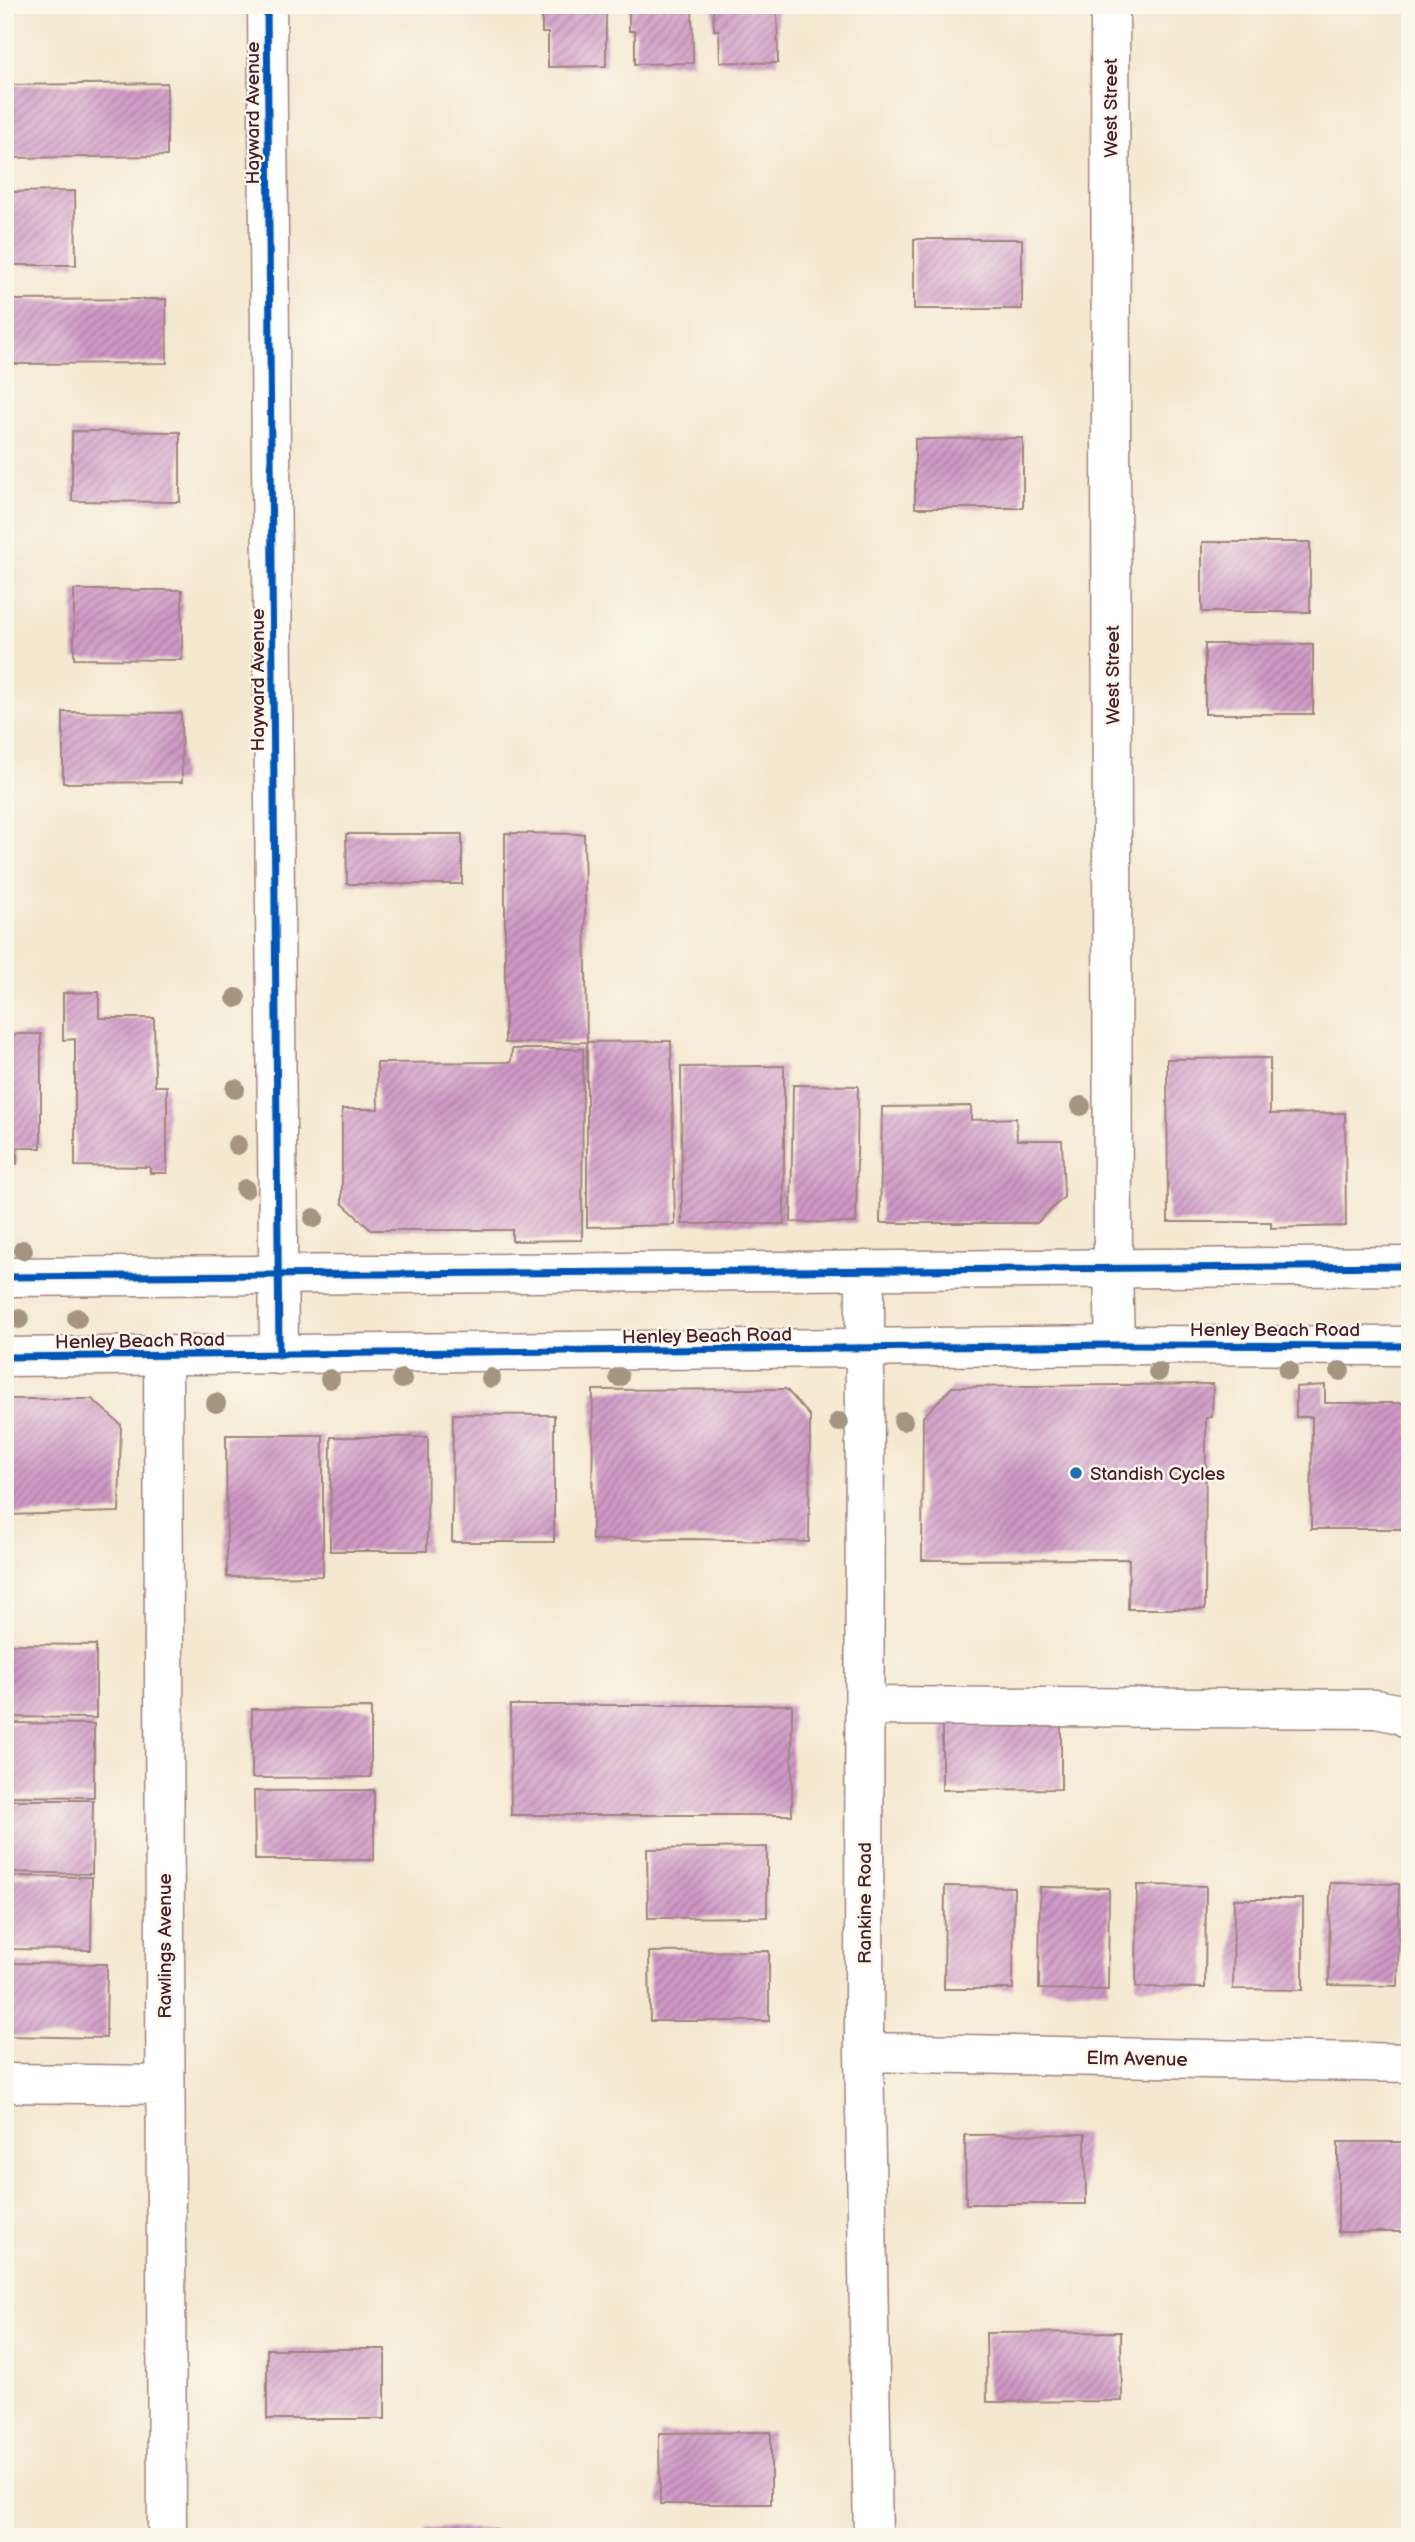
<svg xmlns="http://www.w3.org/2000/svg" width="1415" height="2542" viewBox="0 0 1415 2542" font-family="'Balsamiq Sans',sans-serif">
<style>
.building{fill:url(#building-hatch)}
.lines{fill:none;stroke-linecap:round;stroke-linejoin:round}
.minor-casing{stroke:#9f847e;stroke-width:41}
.secondary-casing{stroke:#9f847e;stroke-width:41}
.minor{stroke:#fff;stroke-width:38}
.secondary{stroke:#fff;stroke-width:38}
.cycleway-casing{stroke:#fbf7ec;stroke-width:11}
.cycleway{stroke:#0057b8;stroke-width:7}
.tree{fill:#a49480}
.poi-dot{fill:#1f6fb2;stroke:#fbf7ec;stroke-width:2.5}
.labels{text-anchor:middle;stroke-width:5;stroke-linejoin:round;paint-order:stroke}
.street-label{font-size:19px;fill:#4a1f2b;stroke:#fbf7ec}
.poi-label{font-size:19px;fill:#4a1f2b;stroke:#fbf7ec;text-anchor:start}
</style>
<defs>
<pattern id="building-hatch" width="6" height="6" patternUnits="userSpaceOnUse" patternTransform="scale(1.75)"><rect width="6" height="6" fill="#ce97c5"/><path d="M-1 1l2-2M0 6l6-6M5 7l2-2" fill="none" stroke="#a97ba0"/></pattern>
</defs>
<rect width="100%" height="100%" fill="#fbf7ec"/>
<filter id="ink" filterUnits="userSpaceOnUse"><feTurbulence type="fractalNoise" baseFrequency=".0143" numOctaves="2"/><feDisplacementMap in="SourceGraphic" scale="14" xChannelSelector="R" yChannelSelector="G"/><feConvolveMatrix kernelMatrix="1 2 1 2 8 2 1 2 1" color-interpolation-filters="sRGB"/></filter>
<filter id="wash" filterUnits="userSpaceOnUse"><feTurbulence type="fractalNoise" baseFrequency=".00686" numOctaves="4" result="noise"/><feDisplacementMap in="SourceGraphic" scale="28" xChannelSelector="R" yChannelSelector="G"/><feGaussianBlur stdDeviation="1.57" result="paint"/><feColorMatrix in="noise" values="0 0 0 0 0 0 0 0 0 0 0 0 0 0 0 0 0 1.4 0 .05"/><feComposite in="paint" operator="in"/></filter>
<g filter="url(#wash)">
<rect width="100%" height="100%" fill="#f4e8d0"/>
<g id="blocks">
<path class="building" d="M542,5h64v61l-58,1v-34h-6z
M629,5h63l1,58 -58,1v-33h-6z
M713,5h64l1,58 -58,-1 -1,-32h-5z
M167,83v73l-162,2v-73z
M75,191l1,74h-71v-73z
M914,239h108v70h-108z
M166,299l1,64 -162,1v-64z
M72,431l108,1v70l-108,-1z
M1023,438v70h-108v-69z
M1202,542h108v70h-108z
M74,590h108v70l-108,-1z
M1205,644h108v70h-108z
M63,712l118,1 1,69 -119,1z
M505,833l79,1 3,208 -82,1z
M346,834h116v50h-115z
M99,992v26h55l1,68h12v87h-17v-6l-75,-1v-127l-12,1v-47z
M5,1034h36v114h-24v16h-12z
M671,1041l4,184 -88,2v-185z
M512,1049h71l-1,191 -70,1v-11h-141l-29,-27v-94h36l-1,-46 134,-1z
M1270,1058v56l75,-1 1,113 -75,2v-6h-103l-1,-163z
M784,1066v158h-102l-1,-157z
M793,1085l65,1 -2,137 -65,-1z
M971,1106v14l45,-2 1,22h45l2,57 -27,26h-157l2,-116z
M1213,1384l-1,33 -6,1 -1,191h-77l1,-50 -207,1 1,-143 29,-30z
M1325,1385v18h85v126h-99l1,-112h-16v-30z
M786,1389l24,27 -1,126 -118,-3 -99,1 1,-150z
M5,1399h87l29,26 -2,87 -114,3z
M453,1414l101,1v127h-102z
M226,1435h97v141l-96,1z
M331,1437h97l-1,114h-97z
M5,1644l91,1v73l-91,-1z
M510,1705h282v110h-281z
M371,1708v69l-119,1v-69z
M942,1720h119v69l-119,1z
M5,1723l89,1v73l-89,-1z
M374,1790v70h-119l-1,-69z
M5,1800h88l-1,74 -87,-2z
M767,1847v70l-119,1 -1,-69z
M5,1876l87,1 -1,73 -86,-1z
M1330,1883l69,1 -1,102 -69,-1z
M1137,1885l69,1 -1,102 -69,-1z
M945,1886l69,1 -1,102h-69z
M1040,1887l69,1 -1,102 -69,-1z
M1234,1899h69v91l-70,-1z
M769,1951v70h-119l-1,-69z
M5,1963l102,1 -1,74 -101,-2z
M1085,2134l1,70h-120l-1,-69z
M1338,2142h70l-1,90h-69z
M1121,2332l1,69 -135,1 -1,-69z
M267,2349h118v70h-118z
M771,2432v72h-111l-1,-71z
M425,2528l70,1v8h-70z"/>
</g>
</g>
<g filter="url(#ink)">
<use href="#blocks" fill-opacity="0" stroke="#9f847e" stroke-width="2"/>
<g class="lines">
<g class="minor-casing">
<path id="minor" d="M267,5l12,1350
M1110,5l3,1263 2,77
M865,1270l-1,782 9,485
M163,1356l4,1181
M865,1706l511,3 25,5 9,6
M864,2052l546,11
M5,2083l160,2"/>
</g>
<g class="secondary-casing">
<path id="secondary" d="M5,1277l1405,-11
M5,1357l1110,-12 295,1"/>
</g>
<use href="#minor" class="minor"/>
<use href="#secondary" class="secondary"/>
<g class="cycleway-casing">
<path id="cycleway" d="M267,5l12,1350
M5,1277l1405,-11
M5,1357l1110,-12 295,1"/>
</g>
<use href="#cycleway" class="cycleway"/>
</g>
<g class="tree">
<circle cx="236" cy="998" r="10"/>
<circle cx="235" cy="1089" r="10"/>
<circle cx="1081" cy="1106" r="10"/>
<circle cx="237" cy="1145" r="10"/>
<circle cx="245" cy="1189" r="10"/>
<circle cx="314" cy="1218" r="10"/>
<circle cx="23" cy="1250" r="10"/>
<circle cx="77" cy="1318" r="10"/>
<circle cx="19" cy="1319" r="10"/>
<circle cx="1288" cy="1370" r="10"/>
<circle cx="1340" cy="1371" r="10"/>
<circle cx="1158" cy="1372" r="10"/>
<circle cx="619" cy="1377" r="10"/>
<circle cx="491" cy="1378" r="10"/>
<circle cx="330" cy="1379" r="10"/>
<circle cx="402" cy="1379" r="10"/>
<circle cx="216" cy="1403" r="10"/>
<circle cx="903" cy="1421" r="10"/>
<circle cx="839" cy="1422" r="10"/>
</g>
</g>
<circle class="poi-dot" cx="1076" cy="1473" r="7"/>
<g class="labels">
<g class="street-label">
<text transform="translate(1110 108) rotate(-90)" y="7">West Street</text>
<text transform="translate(252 113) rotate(-90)" y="7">Hayward Avenue</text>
<text transform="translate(1112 675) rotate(-90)" y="7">West Street</text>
<text transform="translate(257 680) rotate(-90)" y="7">Hayward Avenue</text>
<text x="1275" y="1336">Henley Beach Road</text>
<text transform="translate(707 1335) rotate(-1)" y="7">Henley Beach Road</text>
<text transform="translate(140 1340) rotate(-1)" y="7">Henley Beach Road</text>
<text transform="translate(864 1903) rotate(-90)" y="7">Rankine Road</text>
<text transform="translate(164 1946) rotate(-90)" y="7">Rawlings Avenue</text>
<text transform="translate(1137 2058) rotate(1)" y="7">Elm Avenue</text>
</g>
<g class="poi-label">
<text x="1090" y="1480">Standish Cycles</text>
</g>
</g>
<rect width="1415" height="2542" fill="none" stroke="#fbf7ec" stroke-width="28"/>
</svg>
